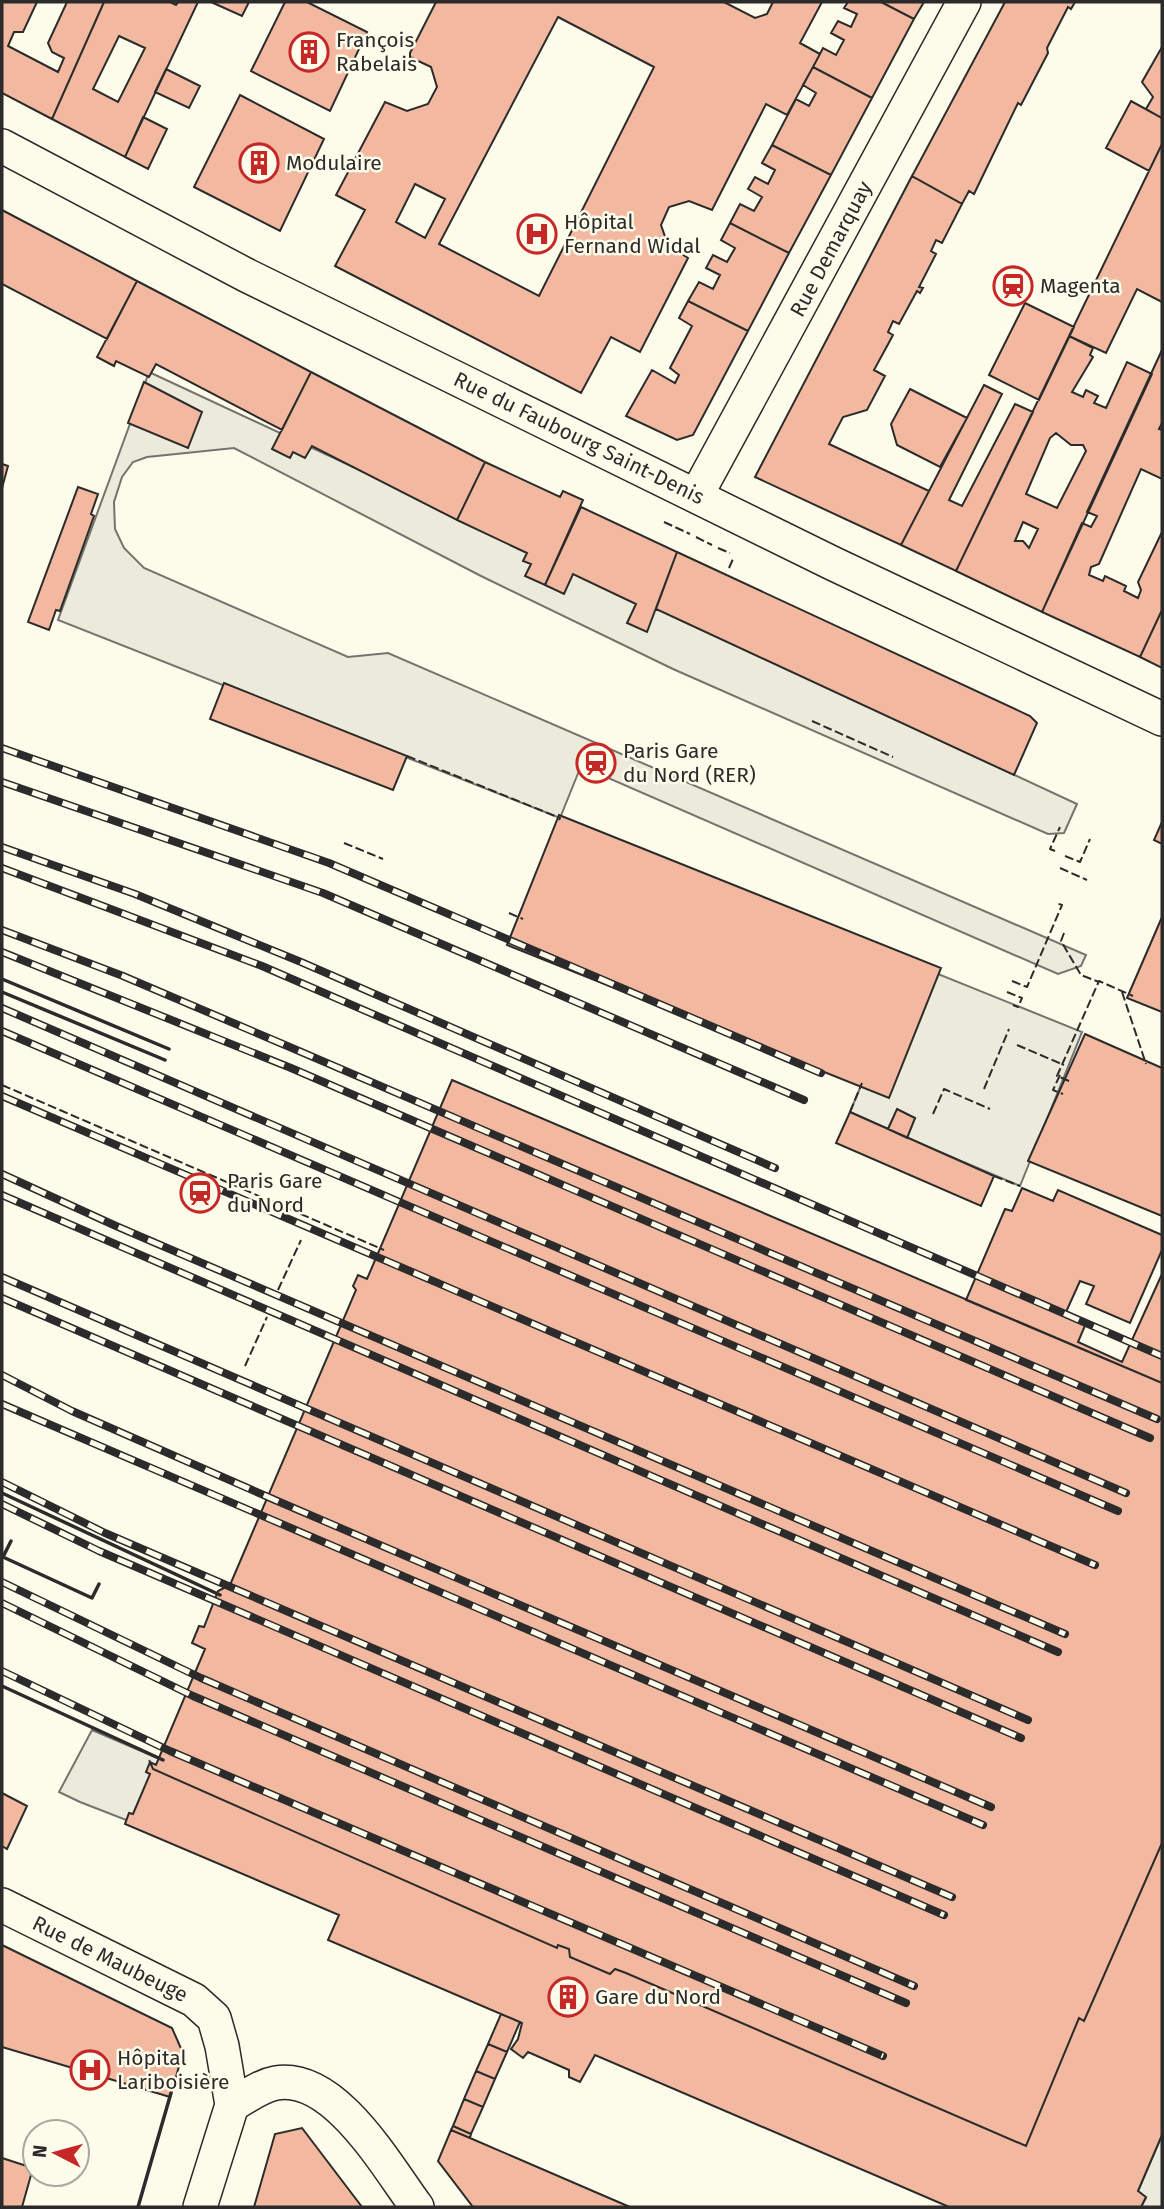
<svg xmlns="http://www.w3.org/2000/svg" width="1164" height="2209" viewBox="0 0 1164 2209" font-family="'Fira Sans',sans-serif">
<style>
.parking{fill:#eceadb;stroke:#74746e;stroke-width:2}
.building{fill:#f2b8a0;stroke:#2b2b2b;stroke-width:2;fill-rule:evenodd}
.lines{fill:none;stroke-linecap:round;stroke-linejoin:round}
.minor-casing{stroke:#2b2b2b;stroke-width:36}
.minor{stroke:#fdfbea;stroke-width:33}
.rail-casing{stroke:#2b2b2b;stroke-width:8}
.rail{stroke:#fdfbea;stroke-width:5;stroke-dasharray:16;stroke-linecap:butt}
.fence{stroke:#2b2b2b;stroke-width:2;stroke-dasharray:9 3.5;stroke-linecap:butt}
.wall{stroke:#2b2b2b;stroke-width:3.5}
.labels{text-anchor:middle;stroke-width:5;stroke-linejoin:round;paint-order:stroke}
.poi-label{font-size:21px;fill:#2b2b2b;stroke:#fdfbea;text-anchor:start}
.street-label{font-size:21px;fill:#2b2b2b;stroke:#fdfbea}
</style>
<rect width="100%" height="100%" fill="#fdfbea"/>
<path class="parking" d="M149,372l928,432 -13,29 -16,1 -375,-165 -192,-93 -247,-128 -87,9 -14,5 -11,15 -8,25 1,27 9,19 20,20 204,89 40,-4 698,302 -5,11 -23,8 -477,-208 -21,52 -502,-198z
M886,953l196,79 -62,154 -113,-48 8,-20 -18,-8 -9,19 -38,-17 29,-70z
M92,1730l168,72 -121,23 -59,-23 -21,-10z
M1162,2135v72h-21l5,-9 -8,-7z"/>
<path class="building" d="M2,2h35l-14,30h-9l-6,14 50,26 6,-14 -12,-6 -4,-9 19,-41h37l-52,117 -50,-26z
M104,2h66l6,3 2,-3h20l-73,155 -73,-38zM119,36l26,12 -27,54 -25,-13z
M211,2h38l-7,14z
M285,2h22l60,30 -37,79 -79,-40z
M436,2h288l31,16 12,-4 6,-12h49l-22,41 20,11 -33,61 -21,-11 -54,106 -23,-9 -20,6 -8,18 7,20 20,13 -48,94 -29,-15 -30,56 -246,-127 30,-56 -29,-15 49,-93 22,9 21,-7 9,-17 -6,-20 -21,-10v-4zM558,17l96,50 -115,229 -100,-52zM415,184l30,15 -20,39 -29,-16z
M848,2h33l33,17 -42,79 -59,-31 10,-19 13,7 8,-15 -13,-7 7,-12 13,6 6,-13 -13,-6z
M881,2h43l-10,17z
M1005,2h70l-4,7 -3,-2 -21,41 1,5 -27,52 -3,-2 -44,91 -5,-3 -7,13 -50,-28z
M1162,47v71l-16,-9 7,-12 -11,-15z
M813,67l59,31 -41,77 -59,-30 24,-46 13,7 7,-13 -13,-8z
M166,69l34,17 -11,22 -34,-16z
M240,95l84,44 -44,92 -86,-44z
M1131,101l31,17v26l-13,27 -43,-23z
M143,117l24,12 -19,40 -23,-12z
M1162,144v158l-25,-13 -31,64 -37,-17z
M772,145l59,30 -42,78 -59,-30 10,-19 14,7 8,-14 -14,-8 7,-12 13,7 7,-14 -13,-7z
M912,176l50,28 -20,39 -6,-3 -5,11 5,3 -17,33 4,1 -3,5 -3,-2 -18,33 -6,-3 -5,11 5,3 -19,35 11,6 -18,34 -24,7 -14,27 100,47 -28,54 -146,-68z
M2,210l135,71 -30,58 -105,-55z
M730,223l59,30 -41,78 -60,-30 11,-19 14,7 7,-14 -14,-7 7,-13 14,7 8,-14 -14,-8z
M137,281l174,91 -29,58 -126,-66 -7,13 -33,-16 -2,5 -17,-9z
M688,301l60,30 -55,104 -16,5 -51,-24 26,-46 23,13 4,-8 -9,-7 22,-42 -13,-8z
M1025,303l49,24 -35,73 -50,-25z
M1069,336l24,12 -3,7 3,2 -21,35 11,5 3,-7 12,6 -4,7 12,5 21,-46 25,12 -110,238 -86,-41zM1056,433l15,12h12l3,6 -29,57 -31,-14 24,-56zM1023,522l15,7 -9,19 -6,-7h-8z
M1162,350v73l-3,6 3,1v49l-21,-10 -42,95 -8,3 -2,8 14,6 2,-5 21,10 -2,5 14,7 3,-8 -3,-8 24,-50v78l-22,47 -98,-45 40,-89 9,4 6,-11 -10,-4z
M311,372l174,90 -28,58 -145,-74 -7,12 -12,-6 -3,6 -18,-9z
M144,382l58,30 -14,36 -60,-25z
M984,385l18,9 -53,106 13,6 53,-102 18,8 -77,159 -55,-26z
M910,389l57,29 -27,49 -43,-22 -6,-21z
M485,462l75,35 3,-6 20,9 -38,85 -20,-9 6,-12 -8,-3 4,-8 -70,-33z
M2,464l6,2 -6,22z
M78,487l20,7 -7,20 3,2 -34,95 -4,-1 -7,20 -21,-8z
M581,507l96,45 -30,80 -20,-9 9,-19 -63,-30 -9,20 -19,-9z
M677,552l353,164 7,7 -23,52 -358,-166z
M1162,610v58l-22,-11z
M224,683l183,73 -14,34 -183,-71z
M559,815l382,153 -52,130 -382,-153z
M1162,822v22l-8,-4z
M1162,917v95l-35,-14z
M1085,1034l77,34v148l-134,-55z
M452,1080l710,303v460l-78,178 -5,-3 -53,128 -400,-173 -11,-4 -5,5 -40,-17 -1,-8 -11,-4 -1,3 -404,-179 -3,-7 6,3 49,-116 -13,-6 7,-17 5,1 14,-36 12,-6 126,-295 -3,-4 5,-11 9,4z
M897,1109l18,9 -8,20 -19,-9z
M850,1112l144,64 -13,30 -145,-63z
M1022,1188l31,13 5,-11 104,45v15l-32,73 -44,-19 8,-18 -14,-5 -14,31 21,9 -9,21 44,20 40,-88v109l-196,-83 39,-91 7,2z
M150,1762l3,7 404,179 1,-3 11,4 1,8 40,17 5,-5 11,4 400,173 53,-128 5,3 78,-178v292l-24,56 8,6 -5,10h-192l-354,-152 -15,27 -11,-5v-7l-41,-18 -5,6 -12,-9 7,-10 4,-16 -194,-83 11,-25 -214,-91 4,-11 4,1 17,-40 -4,-2z
M2,1793l25,13 -20,43 -5,-3z
M2,1945l170,83 11,25 -13,44 -168,-50z
M501,2014l19,8 -13,30 -19,-8z
M488,2044l19,8 -12,27 -19,-8z
M476,2071l19,8 -12,28 -19,-8z
M464,2099l19,8 -12,27 -18,-8z
M453,2126l18,8 -1,4 -19,-8z
M302,2128l60,79h-108l21,-73z
M451,2130l19,8 160,69h-157l-35,-46z
M2,2158l31,10 -11,39h-20z"/>
<g class="lines">
<g class="minor-casing">
<path id="minor" d="M2,146l244,129 588,289 328,155
M696,496l268,-494
M2,1905l192,95 20,18 8,28 10,59 -32,102
M232,2105c14,-8 28,-19 44,-22 59,-10 111,84 141,124"/>
</g>
<use href="#minor" class="minor"/>
<g class="rail-casing">
<path id="rail" d="M2,748l327,115 492,210
M2,782l321,111 481,207
M2,847l133,47 166,68 474,206
M2,868l260,98 900,390
M2,930l121,46 162,69 872,374
M2,952l289,116 859,370
M2,1008l1124,485
M2,1031l1116,480
M2,1096l1093,469
M2,1174l114,52 949,408
M2,1195l1056,457
M2,1277l1026,443
M2,1298l1019,440
M2,1375l70,36 203,89 716,307
M2,1404l981,421
M2,1482l103,51 847,364
M2,1504l97,47 845,364
M2,1582l199,96 713,308
M2,1603l191,93 713,307
M2,1671l168,80 713,305"/>
</g>
<use href="#rail" class="rail"/>
<path class="fence" d="M664,522l26,12
M696,537l16,8
M718,548l12,5
M729,568l4,-9
M812,721l81,36
M407,756l153,62 -1,2
M344,843l39,16
M1055,851l-5,-2 10,-22
M1065,856l15,6 10,-23
M1060,868l27,12
M509,913l14,6
M1064,933l-3,8 20,34 18,7
M2,979l167,70
M1012,981l15,6 35,-82 -6,-2
M2,992l163,68
M1007,992l15,6 -4,9 -5,-2
M1122,992l24,72
M1017,1045l47,20
M1060,1075l-7,15 10,4
M1069,1081l-12,-5 42,-95 34,15
M2,1085l382,165
M984,1089l25,-60
M850,1112l12,-29
M933,1114l11,-25 46,20
M994,1176l26,10
M278,1290l23,-50
M245,1366l22,-49"/>
<path class="wall" d="M2,979l167,70
M2,992l163,68
M2,1493l218,102
M11,1541l-8,16 89,41 7,-14
M2,1686l161,74
M138,2207l33,-114"/>
</g>
<defs>
<g id="building-ring" transform="scale(2.0125)"><circle r="9.5" fill="#fdfbea" stroke="#c62828" stroke-width="1.5"/><path d="M-4-6H4V6H1V3H-1V6H-4ZM-2.5-4.3h1.7v1.8h-1.7ZM.8-4.3h1.7v1.8H.8ZM-2.5-1h1.7V.8h-1.7ZM.8-1h1.7V.8H.8Z" fill="#c62828"/></g>
<g id="hospital-ring" transform="scale(2.0125)"><circle r="9.5" fill="#fdfbea" stroke="#c62828" stroke-width="1.5"/><path d="M-5-5h3v3.5h4V-5h3V5h-3V1.5h-4V5h-3Z" fill="#c62828"/></g>
<g id="station-ring" transform="scale(2.0125)"><circle r="9.5" fill="#fdfbea" stroke="#c62828" stroke-width="1.5"/><path d="M-3-6H3Q5-6 5-4V2Q5 4 3 4L4.5 6H3L1.5 4h-3L-3 6H-4.5L-3 4Q-5 4-5 2V-4Q-5-6-3-6ZM-3.5-4v3h7v-3ZM-3.5 1v1.5H-2V1ZM2 1v1.5H3.5V1Z" fill="#c62828"/></g>
</defs>
<g fill-rule="evenodd">
<use href="#building-ring" x="309" y="52"/>
<use href="#building-ring" x="259" y="163"/>
<use href="#hospital-ring" x="537" y="234"/>
<use href="#station-ring" x="1013" y="286"/>
<use href="#station-ring" x="596" y="763"/>
<use href="#station-ring" x="200" y="1193"/>
<use href="#building-ring" x="568" y="1997"/>
<use href="#hospital-ring" x="90" y="2070"/>
</g>
<g class="labels">
<g class="poi-label">
<text x="336" y="47">François<tspan x="336" dy="24">Rabelais</tspan></text>
<text x="286" y="170">Modulaire</text>
<text x="564" y="229">Hôpital<tspan x="564" dy="24">Fernand Widal</tspan></text>
<text x="1040" y="293">Magenta</text>
<text x="623" y="758">Paris Gare<tspan x="623" dy="24">du Nord (RER)</tspan></text>
<text x="227" y="1188">Paris Gare<tspan x="227" dy="24">du Nord</tspan></text>
<text x="595" y="2004">Gare du Nord</text>
<text x="117" y="2065">Hôpital<tspan x="117" dy="24">Lariboisière</tspan></text>
</g>
<g class="street-label">
<text transform="translate(831 249) rotate(-62)" y="7">Rue Demarquay</text>
<text transform="translate(579 438) rotate(26)" y="7">Rue du Faubourg Saint-Denis</text>
<text transform="translate(110 1959) rotate(26)" y="7">Rue de Maubeuge</text>
</g>
</g>
<rect width="1164" height="2209" fill="none" stroke="#2b2b2b" stroke-width="7"/>
<g transform="translate(56 2153) rotate(276)"><circle r="33" fill="#fdfbea" stroke="#a9a89e" stroke-width="2"/>
<path d="M0-5L12 26L0 18L-12 26Z" fill="#c62828"/>
<text y="-10" font-size="19" font-weight="bold" text-anchor="middle" fill="#2b2b2b">N</text>
</g>
</svg>
